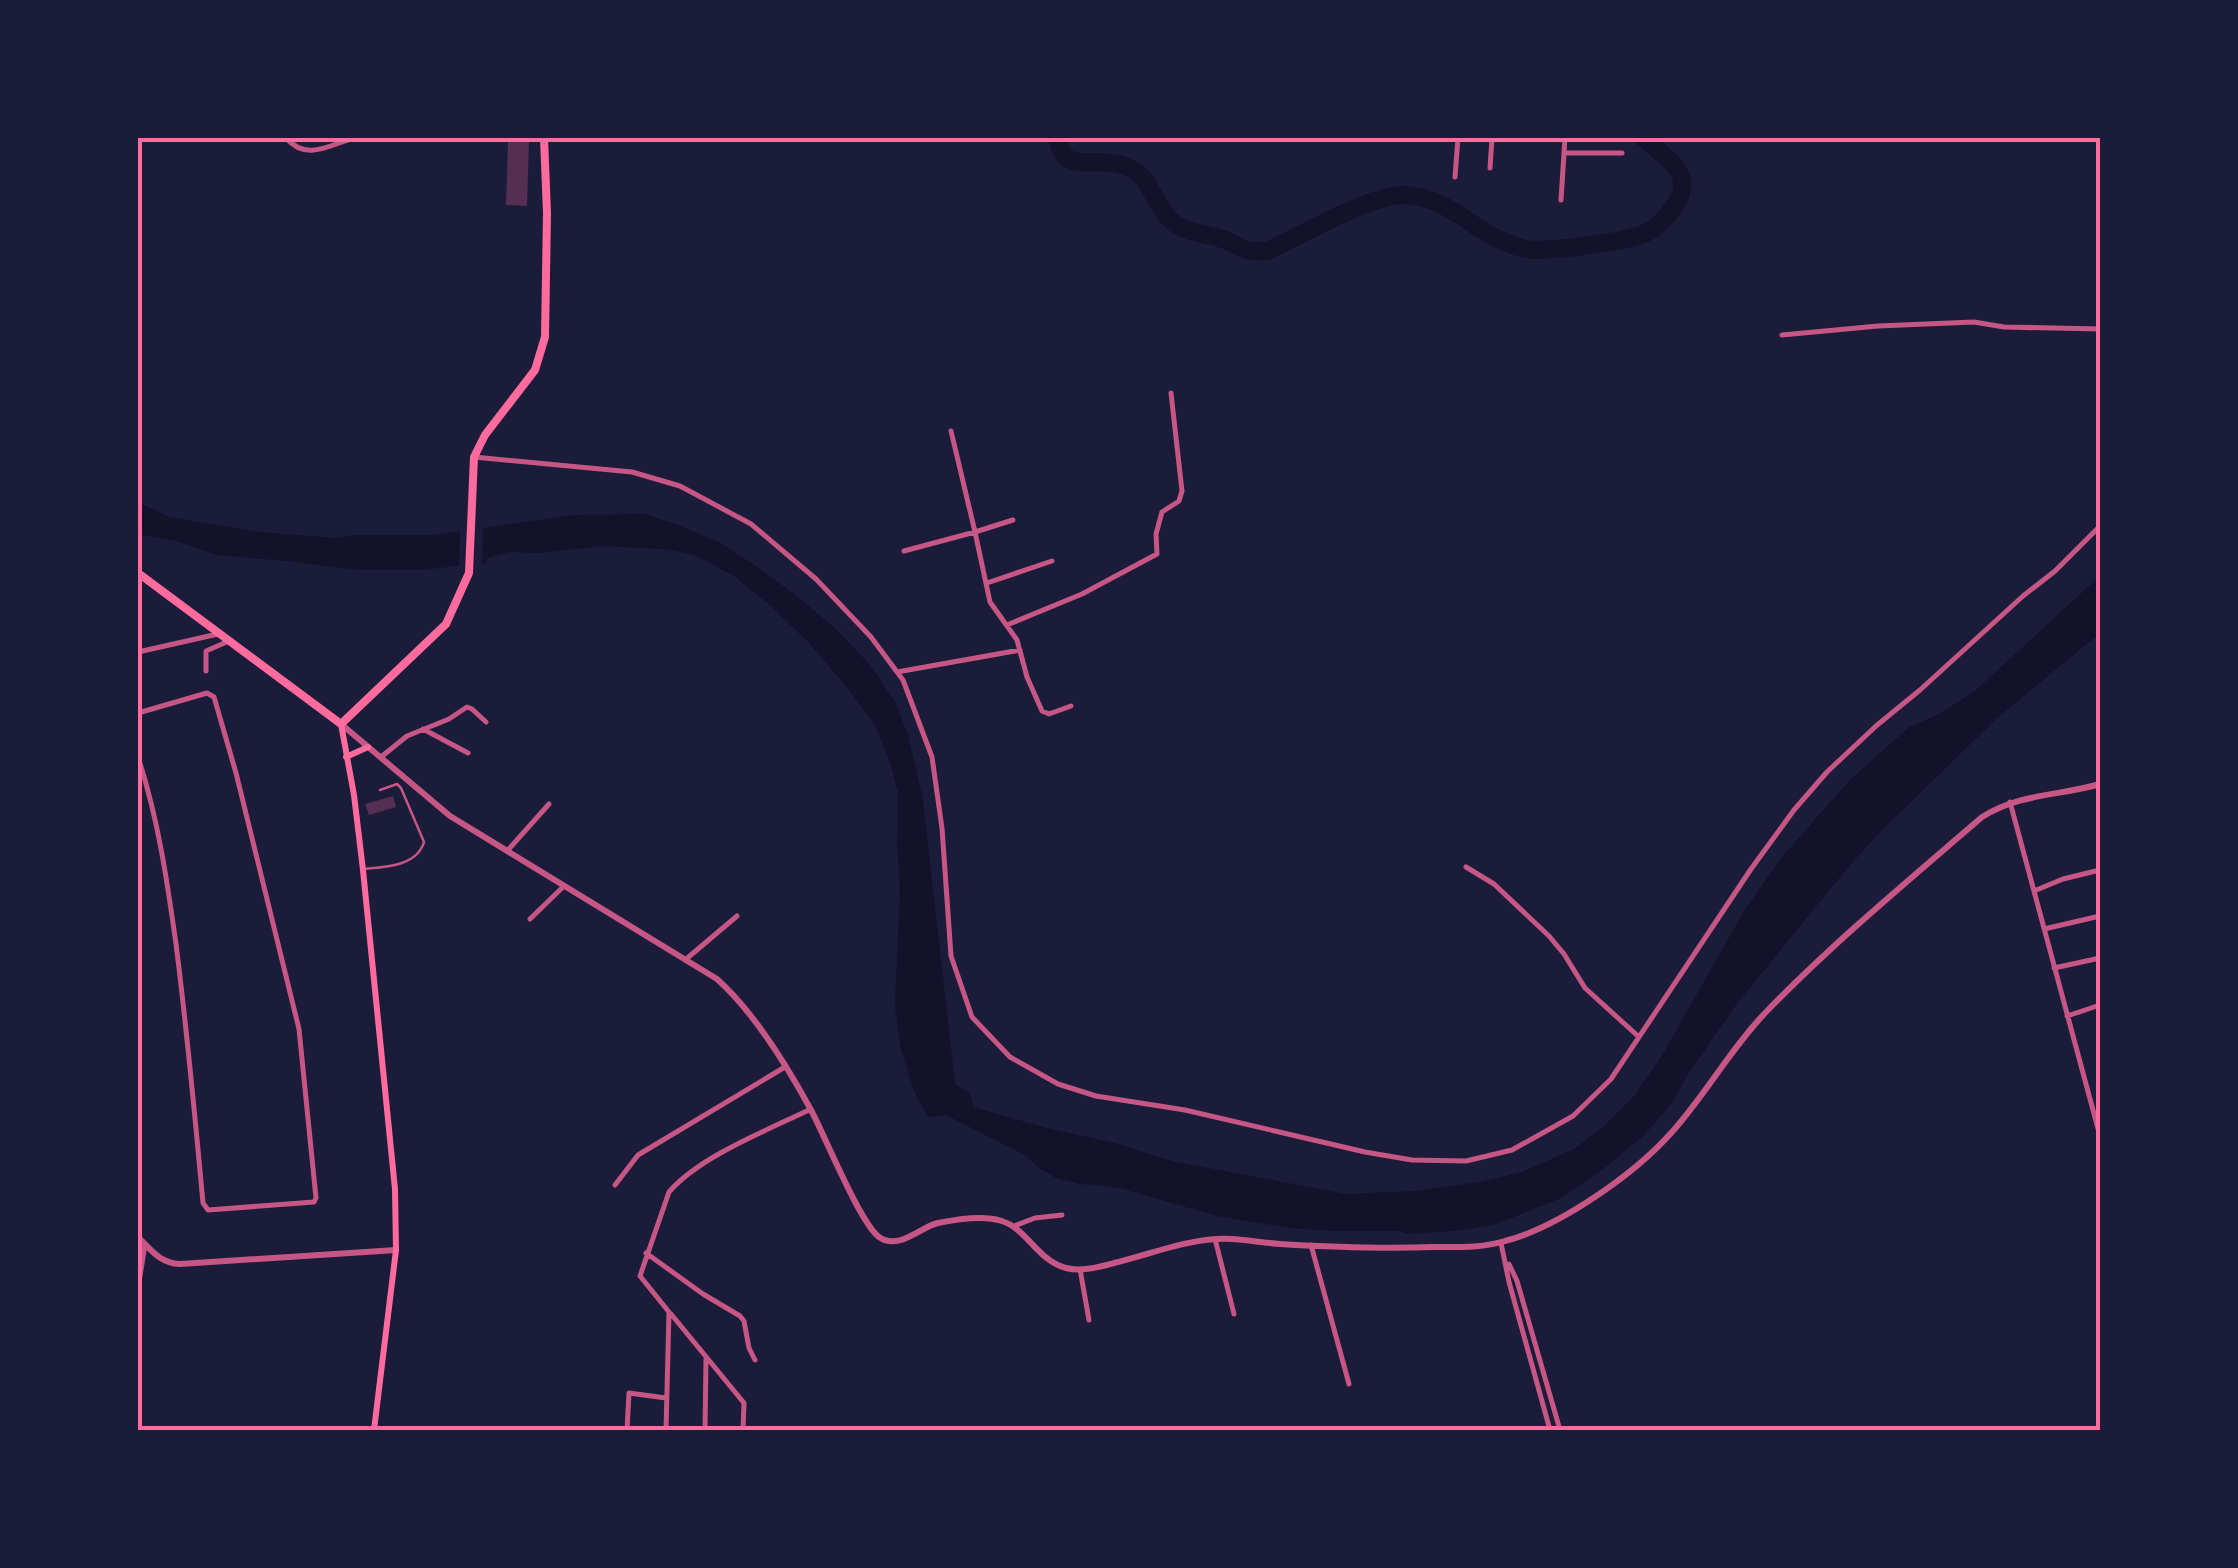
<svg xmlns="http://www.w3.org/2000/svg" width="2238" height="1568" viewBox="0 0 2238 1568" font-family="'Space Grotesk',sans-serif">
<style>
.water{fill:#12122b}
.pier{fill:#1b1b3a}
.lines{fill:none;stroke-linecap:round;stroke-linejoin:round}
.river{stroke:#12122b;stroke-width:18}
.building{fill:#542f53}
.service{stroke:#c65784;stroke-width:2.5}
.minor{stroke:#c65784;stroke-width:5}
.tertiary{stroke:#c65784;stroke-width:6}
.secondary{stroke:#ff6b9d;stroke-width:6}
.primary{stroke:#ff6b9d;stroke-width:8}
.neatline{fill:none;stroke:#ff6b9d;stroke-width:4}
</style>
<rect width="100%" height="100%" fill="#1b1b3a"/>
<path class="water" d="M138,502l31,15 91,15 75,6 23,-3h77l140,-20 69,-1 32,10 45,19 35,23 41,30 41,35 32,34 25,37 13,33 15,65 32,284 15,9 3,14 74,21 71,16 54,17 174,33 67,-3 67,-9 39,-9 55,-24 28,-21 33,-33 28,-41 81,-143 38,-54 67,-76 59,-53 33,-15 34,-22 125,-115v57l-104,86 -115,112 -31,34 -112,137 -50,72 -16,29 -29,33 -41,34 -41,28 -65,26 -31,6 -57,4 -10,-3h-67l-41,-3 -73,-12 -94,-27 -24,-4 -20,-1 -23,-6 -18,-11 -15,-13 -77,-39 -18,2 -14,-26 -14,-45 -5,-40 5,-119 -3,-43 1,-52 -9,-33 -14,-34 -25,-34 -41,-48 -37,-36 -38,-31 -39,-21 -30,-6 -64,-3 -61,7 -31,-1 -22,6 -1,5 -66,7h-62l-71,-9 -70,-6 -41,-14 -38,-7z"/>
<path class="pier" d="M483,524l-1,45 -23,2 1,-44z"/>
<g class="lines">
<path class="river" d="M1058,138c3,34 32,21 55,25 38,7 34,29 54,53 13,16 31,16 49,21 25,6 21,16 52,14 31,-15 103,-56 134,-56 46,1 65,32 103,47 9,4 20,8 30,8 23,0 93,-8 113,-18 12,-6 25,-22 31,-34 14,-28 -19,-44 -35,-60"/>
</g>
<path class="building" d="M508,141h21l-2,65 -21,-1z
M393,796l3,11 -27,8 -4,-11z"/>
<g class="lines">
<path class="service" d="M364,869c22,-2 53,-3 60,-27l-23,-54 -4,-4 -17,6"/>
<path class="minor" d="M286,138c20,23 42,8 67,0
M1564,153h58
M1490,168l2,-30
M1455,177l3,-39
M1561,200l4,-62
M1782,335l96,-9 96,-4 30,5 96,2
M951,431l24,101 38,-12
M474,457l158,15 48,14 71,38 65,55 55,58 32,43 29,77 10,71 9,128 21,61 38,40 48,27 38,12 89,14 180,42 47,8 54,1 46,-11 61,-34 38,-37 140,-210 43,-59 33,-38 49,-46 44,-36 103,-94 32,-25 45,-45
M904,551l71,-19 15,70 27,38 10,37 15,34 7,3 22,-8
M987,583l65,-22
M1007,625l75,-31 75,-40 -1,-20 6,-22 17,-11 3,-10 -11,-98
M138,652l80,-18
M206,671v-20l23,-10
M897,672l123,-22
M138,713l69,-20 7,4 22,76 63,256 17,169 -2,4 -106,8 -5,-7c-8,-87 -16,-173 -27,-259 -9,-64 -18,-126 -38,-187
M423,729l45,24
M381,757l26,-21 42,-17 18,-12 5,2 14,13
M2010,802l90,334
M507,851l42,-47
M1466,867l28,17 55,52 15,18 21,34 54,49
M2034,891l29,-12 37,-9
M530,919l34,-33
M2044,929l56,-13
M685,960l52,-44
M2054,968l46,-10
M2067,1016l33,-11
M615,1185l23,-30 147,-88
M1014,1226l21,-8 27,-3
M1215,1239l19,75
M1501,1243l8,39 41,148
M1311,1245l38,139
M646,1253l57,41 37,22 4,5 5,27 6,12
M1509,1264l8,17 43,149
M1080,1269l9,51
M138,1288l7,-43
M671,1314l73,89 -1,27
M627,1430l2,-37 37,5
M666,1430l3,-118 -29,-36 29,-84c31,-36 99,-62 142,-83
M705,1430l1,-71"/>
<path class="tertiary" d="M341,724l109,92 267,163c37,33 70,87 94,131 14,26 49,113 68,127 20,14 41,-10 59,-14 19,-4 46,-8 64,-2 25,8 36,40 64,47 15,4 33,-1 48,-5 37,-9 78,-26 118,-24 16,1 32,4 48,5 51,3 102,5 153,3 24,0 50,1 72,-6 54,-14 130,-67 167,-109 34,-38 59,-84 95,-121 67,-69 142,-131 215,-194 39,-24 77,-21 118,-33
M138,1237c13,13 22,26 42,27l216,-14"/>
<path class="secondary" d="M341,724l13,71 9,75 32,319 1,61 -22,180
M346,757l22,-10"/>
<path class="primary" d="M138,573l203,151 105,-100 23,-51 5,-116 11,-22 50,-65 10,-33 2,-124 -3,-75"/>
</g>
<rect width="2238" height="1568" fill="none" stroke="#1b1b3a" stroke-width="280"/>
<rect x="140" y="140" width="1958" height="1288" class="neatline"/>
</svg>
